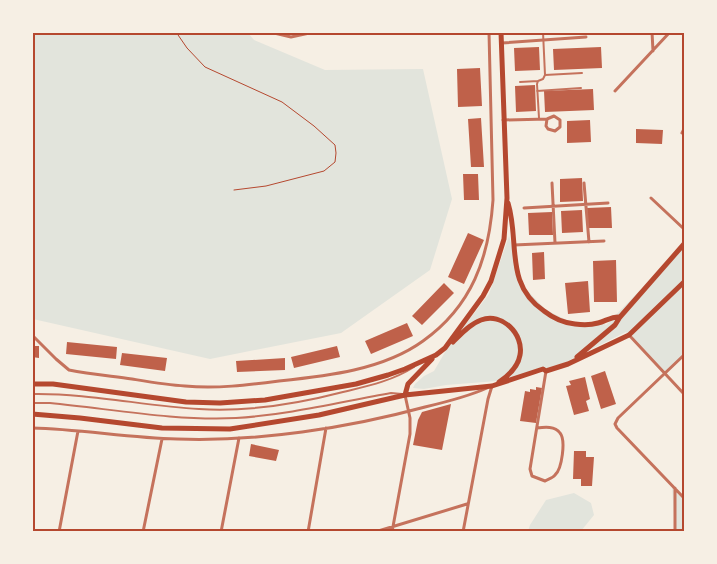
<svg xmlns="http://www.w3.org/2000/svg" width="717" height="564" viewBox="0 0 717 564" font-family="Georgia,serif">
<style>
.green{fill:#e2e4dc}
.building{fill:#bf614a}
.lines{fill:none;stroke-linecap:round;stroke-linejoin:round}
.path{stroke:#b5482f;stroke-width:1}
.service{stroke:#c5725c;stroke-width:2}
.minor{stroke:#c5725c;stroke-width:3}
.primary{stroke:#b5482f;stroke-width:5}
.neatline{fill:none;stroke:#b5482f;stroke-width:2}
</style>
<rect width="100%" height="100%" fill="#f6efe4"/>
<path class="green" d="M32,33h216l6,7 71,30 98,-1 29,130 -22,71 -89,63 -131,26 -177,-40z
M509,236l15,51 22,23 27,13 29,-1 4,3 78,-80v111l-18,18 -40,-42 -60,30 -55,18 -65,5 -22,4 -11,-1 2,-4 9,-8 10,-5 14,-24 41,-53z
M672,487l12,13v31h-9z
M574,493l17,10 3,12 -13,16h-53l2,-6 16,-25z"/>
<path class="building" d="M539,47l1,23 -25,1 -1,-23z
M601,47l1,21 -48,2 -1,-21z
M480,68l2,38 -24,1 -1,-38z
M535,85l1,26 -20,1 -1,-26z
M593,89l1,21 -49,2 -1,-21z
M481,118l3,49h-13l-3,-48z
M590,120l1,22 -24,1v-22z
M636,129l27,1 -1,14 -26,-1z
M463,174h15l1,26h-15z
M582,178l1,23 -23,1v-23z
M611,207l1,21h-24l-1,-20z
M582,210l1,22 -21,1 -1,-22z
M552,212l1,23h-24l-1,-22z
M468,233l16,7 -20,44 -16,-7z
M544,252l1,27 -12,1 -1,-27z
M616,260l1,42h-23l-1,-41z
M588,281l2,31 -22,2 -3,-31z
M444,283l10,10 -32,32 -10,-9z
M407,323l6,13 -42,18 -6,-13z
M67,342l50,5 -1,12 -50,-5z
M32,346h7v12l-7,-1z
M337,346l3,11 -46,11 -3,-11z
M122,353l45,5 -2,13 -45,-6z
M285,358v12l-48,2 -1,-11z
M605,371l11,33 -15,5 -10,-33z
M585,377l5,22 -4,2 3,10 -15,4 -8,-29 5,-1 -2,-4z
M536,387l6,1 -6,35 -16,-2 5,-30 5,1v-3l6,1z
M451,404l-9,46 -29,-5 5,-25 4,-8z
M251,444l28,6 -3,11 -27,-5z
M574,451h12v6h8l-2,29h-11v-7h-8z"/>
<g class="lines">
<path class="path" d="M176,32l11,16 18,19 77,35 32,24 21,19 1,8 -1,9 -11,9 -58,15 -32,4"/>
<path class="service" d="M545,75l37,-2
M520,82l18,-1
M537,91l44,-3
M539,118l-2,-34 1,-3 5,-2 2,-4 -2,-43
M32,394c57,-1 112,12 167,15 48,3 98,-5 144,-17 25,-6 49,-11 71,-25
M32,403h18c62,6 124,18 186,15 52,-3 104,-16 155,-25l11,1"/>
<path class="minor" d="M270,32l21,5 23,-5
M652,32l1,19
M502,43l84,-6
M615,91l55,-59
M503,120l44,-1 7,-3 6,4v7l-5,4 -7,-2 -2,-3 1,-7
M682,133l2,-4
M552,183l3,60
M584,183l5,59
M651,198l33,31
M524,208l84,-5
M514,245l90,-4
M32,335l24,24 13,11c21,4 42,6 63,9 18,3 35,6 53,7 31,3 63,-1 94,-5 48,-5 104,-11 144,-40 49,-35 66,-83 70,-141l-4,-168
M629,335l55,59
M684,355l-66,63 -3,6 2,4 67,70
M32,428c49,1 96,10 145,11 80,3 171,-11 248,-32 21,-5 42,-10 62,-19
M537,428c8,-1 18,-2 23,5 6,7 2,36 -5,42 -2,3 -7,4 -10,6l-13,-5 -2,-7 16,-98
M675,488v44
M59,532l19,-101
M143,532l19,-93
M221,532l18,-94
M308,532l18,-104
M375,532l92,-28
M392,532l18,-98v-16l-5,-23
M463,532l25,-133 4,-13"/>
<path class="primary" d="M508,203c12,39 -4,81 36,108 9,7 20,12 31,13 8,1 16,1 23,-1 8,-2 14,-7 22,-6
M453,342c8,-8 17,-18 28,-22 21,-8 43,14 39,35 -2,12 -12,21 -21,27
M577,357l38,-32 5,-8 64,-73
M32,384h21l133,18 34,1 45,-3 91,-16 32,-9 17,-6 31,-14 9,-7 38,-52 8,-15 13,-42 3,-41 -6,-166
M405,395l3,-11 24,-25
M32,414l48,4 82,10 68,1 89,-14 86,-20 87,-9 51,-17 3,2 22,-7 61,-29 55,-53"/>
</g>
<rect width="717" height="564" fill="none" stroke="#f6efe4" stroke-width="68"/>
<rect x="34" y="34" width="649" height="496" class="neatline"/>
</svg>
